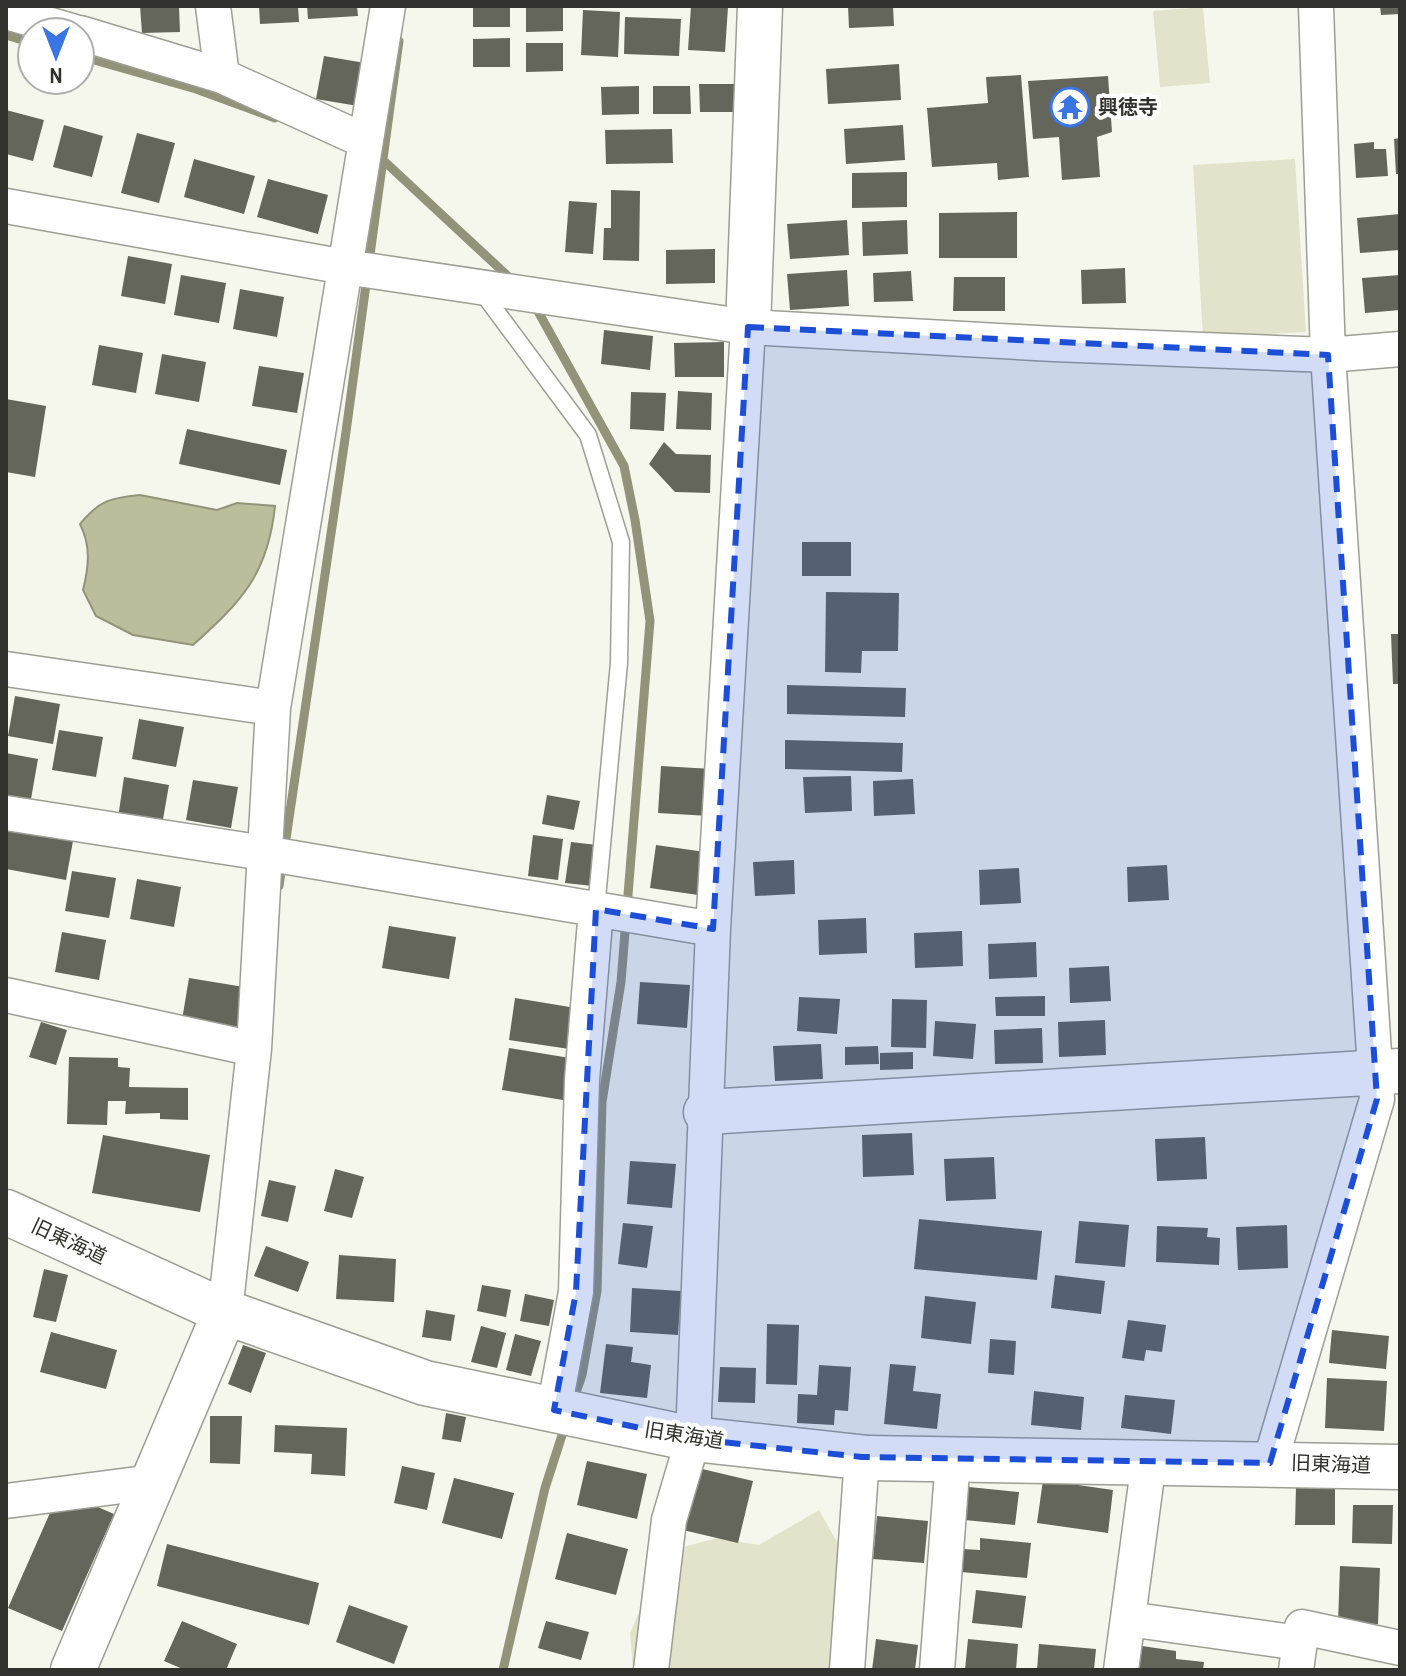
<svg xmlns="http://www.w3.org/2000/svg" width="1406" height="1676" viewBox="0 0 1406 1676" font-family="'Archivo Narrow','Noto Sans JP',sans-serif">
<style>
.green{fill:#e1e4ca}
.water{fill:#bbbe9b;stroke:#92947a;stroke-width:2}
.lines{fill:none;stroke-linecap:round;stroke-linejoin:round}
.stream{stroke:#92947a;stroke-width:9}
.building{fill:#64655b}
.lane-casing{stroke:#9d9e94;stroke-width:19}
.street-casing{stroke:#9d9e94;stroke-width:37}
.secondary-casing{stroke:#9d9e94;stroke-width:47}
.lane{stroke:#fff;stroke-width:16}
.street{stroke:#fff;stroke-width:34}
.secondary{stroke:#fff;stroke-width:44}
.marked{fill:#1d4ed8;fill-opacity:0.2;stroke:#1d4ed8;stroke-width:6;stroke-dasharray:16 10;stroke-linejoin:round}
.labels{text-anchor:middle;stroke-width:8;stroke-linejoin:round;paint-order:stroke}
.poi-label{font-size:20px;font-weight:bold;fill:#31312d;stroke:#fff;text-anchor:start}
.street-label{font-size:20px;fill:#31312d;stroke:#fff}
</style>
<rect width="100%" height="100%" fill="#f6f7ec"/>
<path class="green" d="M1203,7l7,76 -50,4 -7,-76z
M1295,159l11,173 -103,6 -10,-173z
M819,1510l35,62 -25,98h-196l-3,-37 35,-81 52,-14 42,7z"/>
<path class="water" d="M140,495l77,15 20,-7 38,3c-7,68 -33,95 -82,139l-60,-10 -37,-19 -13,-26c6,-24 8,-44 -3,-66 20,-24 30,-26 60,-29z"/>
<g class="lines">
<path class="stream" d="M6,35l26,8
M80,56l116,33 79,29
M371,156l13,5 128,119
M535,306l89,160 11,54 15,101 -29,361 -19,120 -5,189 -15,84 -10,29
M279,886l67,-454 53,-391
M503,1670l42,-182 20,-62"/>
</g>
<path class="building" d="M140,6h39l1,26 -38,1z
M259,6h39l1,16 -39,2z
M307,6h50l1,10 -50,3z
M473,6h37v21h-37z
M526,6h37v25l-37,1z
M691,6l37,1 -3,45 -37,-2z
M848,6h45l1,20 -45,2z
M1380,6h20v8l-19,1z
M583,10l37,2 -2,45 -37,-2z
M625,17l56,2 -2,37 -55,-2z
M510,38v29h-37v-28z
M526,43h37v28l-37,1z
M324,56l41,7 -7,43 -42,-7z
M899,64l2,36 -73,4 -2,-35z
M1021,75l8,102 -31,3 -1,-17 -65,4 -5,-59 61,-5 -2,-26z
M1108,76l4,56 -15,5 3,40 -38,3 -3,-43 -26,2 -5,-58z
M699,84h37l1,28h-37z
M639,86v28l-37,1 -1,-28z
M653,86h37l1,28h-38z
M6,110l38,10 -11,41 -27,-7z
M64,125l39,11 -11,41 -39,-10z
M903,125l2,35 -59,4 -2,-35z
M672,129l1,34 -67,1 -1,-34z
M137,133l38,10 -16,60 -38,-10z
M1400,138v36h-4l-2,-35z
M1374,142v7h12l2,27 -32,2 -2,-34z
M194,159l61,17 -11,38 -60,-17z
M907,172v35l-55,1v-35z
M268,179l60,16 -10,39 -61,-17z
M611,190l29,1 -1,70 -36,-1 1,-32h7z
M569,201l28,2 -4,51 -28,-2z
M1017,212v46h-78v-45z
M1400,214v36l-40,3 -3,-35z
M847,220l2,35 -59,4 -3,-35z
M907,220l1,34 -45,2 -1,-34z
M715,249v34l-49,1v-34z
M128,256l44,8 -7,40 -44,-8z
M1125,268l1,35 -44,1 -1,-34z
M847,270l2,36 -59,4 -3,-36z
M911,271l2,30 -39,1 -1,-29z
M181,275l45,8 -7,40 -45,-8z
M1400,275v35l-35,3 -3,-35z
M954,277h51v34h-52z
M240,289l44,8 -7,40 -44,-8z
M604,330l49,6 -3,34 -49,-6z
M724,342v35h-49l-1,-34z
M99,345l44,8 -7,40 -44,-8z
M162,354l44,8 -7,40 -44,-8z
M259,366l45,7 -7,40 -45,-7z
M678,391l34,2 -1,37 -35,-1z
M631,392l35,1 -2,38 -34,-2z
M6,399l40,7 -11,71 -29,-5z
M187,429l100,21 -7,35 -101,-21z
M664,442l12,12 35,1 -1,38 -35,-1 -26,-28z
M802,542h49v34h-49z
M826,592l73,1 -1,58h-36l-1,22 -36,-1z
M1391,634h9v50h-7z
M787,685l119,3 -1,29 -118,-3z
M15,696l45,8 -7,40 -45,-8z
M139,719l45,8 -8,40 -44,-8z
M59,730l44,7 -7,40 -44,-7z
M785,740l118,3 -1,29 -117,-3z
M6,753l32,6 -7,40 -25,-4z
M661,766l51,3 -3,47 -51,-3z
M851,776l1,35 -47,2 -2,-36z
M124,777l45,8 -7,40 -44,-7z
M913,779l2,35 -41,2 -1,-35z
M193,780l45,7 -7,41 -45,-8z
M547,795l33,6 -6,29 -32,-6z
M6,828l67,13 -7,39 -60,-11z
M533,835l30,4 -5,41 -30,-4z
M571,842l26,3 -4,41 -28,-3z
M656,845l49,7 -7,43 -48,-7z
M794,860l1,34 -40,2 -2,-34z
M1167,865l2,35 -41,2 -1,-35z
M1019,868l2,35 -41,2 -1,-35z
M72,871l44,7 -7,40 -44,-7z
M137,879l44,8 -7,40 -44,-8z
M866,918l1,35 -48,2 -1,-35z
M389,926l67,11 -7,42 -67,-11z
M962,931l1,35 -48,2 -1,-35z
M62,932l44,8 -7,40 -44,-8z
M1036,942l1,35 -48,2 -1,-35z
M1109,966l2,35 -41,2 -1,-35z
M189,978l67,11 -7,42 -67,-11z
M640,982l50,3 -3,43 -50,-4z
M1045,996v20h-49l-1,-19z
M799,997l41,2 -3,35 -40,-3z
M515,998l67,11 -6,41 -67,-10z
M892,999l35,1 -1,48 -35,-1z
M1105,1020l1,35 -47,2 -1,-35z
M935,1021l41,3 -3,35 -40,-3z
M41,1022l26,8 -11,35 -27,-8z
M1042,1028l1,35 -48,1 -1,-34z
M821,1044l2,35 -48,2 -2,-35z
M878,1046l1,18 -34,1v-18z
M509,1048l67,11 -7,42 -67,-11z
M913,1052v17l-33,1v-17z
M69,1057l49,1v9l12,1 -1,19 59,1v32l-28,-1v-6l-35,1 1,-13h-18l-1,24 -40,-1z
M912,1133l2,42 -51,2 -1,-42z
M103,1135l107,20 -10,57 -108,-19z
M1205,1137l2,42 -50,2 -2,-42z
M994,1157l2,42 -50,2 -2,-42z
M630,1161l46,3 -4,44 -45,-4z
M335,1169l29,8 -12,41 -28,-7z
M269,1180l27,6 -8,36 -27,-6z
M919,1219l123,12 -5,49 -123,-11z
M1079,1221l50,4 -4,42 -50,-4z
M623,1223l30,3 -6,42 -29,-4z
M1287,1225l1,43 -50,2 -2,-43z
M1157,1226l51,2 -1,9 13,1 -1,27 -63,-3z
M266,1246l43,16 -11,30 -44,-16z
M339,1255l57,4 -2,43 -58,-3z
M44,1269l24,6 -12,47 -23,-5z
M1055,1275l50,6 -4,33 -50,-6z
M482,1285l29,5 -5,27 -29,-6z
M632,1288l49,3 -3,44 -48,-3z
M525,1294l29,6 -5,26 -29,-5z
M925,1296l51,6 -5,42 -50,-6z
M426,1310l29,5 -4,26 -29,-4z
M1128,1320l38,5 -4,27 -16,-2 -2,11 -22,-3z
M767,1324l32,1 -2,60 -31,-1z
M481,1326l25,7 -9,35 -26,-6z
M1332,1330l57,6 -3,33 -57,-6z
M51,1332l66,18 -11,39 -66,-17z
M515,1334l26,7 -10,35 -25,-6z
M990,1339l26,2 -2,34 -26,-2z
M606,1344l27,3 -2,15 20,3 -4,33 -47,-5z
M243,1345l23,8 -15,40 -23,-9z
M890,1364l26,2 -3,25 28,3 -4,35 -53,-5z
M819,1365l32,2 -3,44 -13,-1 -1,15 -37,-2 1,-29 19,1z
M720,1367l36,1 -1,35 -37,-1z
M1327,1378l60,3 -3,50 -59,-3z
M1034,1391l50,6 -3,33 -50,-5z
M1125,1395l50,5 -4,34 -50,-6z
M446,1413l20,4 -5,25 -19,-3z
M210,1416h32l-2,48 -30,-1z
M275,1425l72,3 -2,48 -34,-2 1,-20 -38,-2z
M587,1461l60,13 -10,45 -60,-14z
M402,1466l33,7 -8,37 -33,-7z
M698,1468l55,13 -15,62 -55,-13z
M454,1478l60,15 -12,46 -60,-16z
M1043,1480l70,10 -5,43 -71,-10z
M1296,1486l39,1v38h-40z
M969,1487l50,5 -4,33 -50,-5z
M84,1501l30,13 -52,117 -54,-23 45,-102z
M1353,1505h40l-1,39 -40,-1z
M877,1516l51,5 -4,42 -51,-4z
M567,1533l61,16 -12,46 -61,-16z
M980,1538l51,5 -4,35 -66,-6 2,-23 17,1z
M167,1544l152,39 -10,42 -152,-39z
M1340,1566l40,2 -2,56 -40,-1z
M976,1590l50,6 -4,32 -50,-5z
M349,1605l59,21 -14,38 -58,-22z
M182,1621l55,23 -11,26h-41l-21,-9z
M546,1621l43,11 -8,28 -43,-12z
M876,1639l42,6 -3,25h-43z
M968,1639l50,5 -2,26h-51z
M1039,1644l57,5 -2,21h-57z
M1142,1646l34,5v8l28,3 -1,8h-64z"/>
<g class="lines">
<g class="lane-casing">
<path id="lane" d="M479,288l109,147 33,107 -2,121 -23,246"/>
</g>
<g class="street-casing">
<path id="street" d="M213,6l9,70
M6,12l69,20
M80,33l142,43 143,65
M6,206l339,61 403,60 306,17 274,11 72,-6
M6,669l267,39
M6,813l258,40 449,76
M6,995l248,54
M225,1312l29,-263 19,-341 115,-702
M554,1410l22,-118 6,-212 14,-171
M1270,1463l107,-364 -49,-744 -12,-349
M6,1501l147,-19
M1128,1619l172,24
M651,1670l18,-150 24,-81 20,-510 35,-602
M847,1670l15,-213
M937,1670l16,-211
M1121,1670l28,-209
M1296,1670l6,-43 98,21"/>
</g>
<g class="secondary-casing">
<path id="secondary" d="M748,327l12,-321
M706,1112l694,-41
M6,1212l219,100 200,71 268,56 175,19 532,9
M73,1670l152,-358"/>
</g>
<use href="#lane" class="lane"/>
<use href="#street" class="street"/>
<use href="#secondary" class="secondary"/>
</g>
<path class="marked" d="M748,327l580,28 49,744 -107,364 -408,-6 -169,-18 -139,-29 22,-118 20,-383 117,20z"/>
<defs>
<g id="temple-ring" transform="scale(2)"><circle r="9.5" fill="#fff" stroke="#3a75e4" stroke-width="1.5"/><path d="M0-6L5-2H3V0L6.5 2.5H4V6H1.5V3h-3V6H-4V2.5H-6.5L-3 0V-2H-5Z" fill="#3a75e4"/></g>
</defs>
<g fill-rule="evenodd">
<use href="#temple-ring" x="1070" y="107"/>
</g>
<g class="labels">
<g class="poi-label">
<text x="1098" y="114">興徳寺</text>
</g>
<g class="street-label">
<text transform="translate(69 1241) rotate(25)" y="7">旧東海道</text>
<text transform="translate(684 1435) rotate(9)" y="7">旧東海道</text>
<text transform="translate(1331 1464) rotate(2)" y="7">旧東海道</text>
</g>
</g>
<rect width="1406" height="1676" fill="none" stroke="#31312d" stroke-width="16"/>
<g transform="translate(56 56) rotate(180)"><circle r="38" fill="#ffffff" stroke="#adadab" stroke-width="2"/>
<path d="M0-6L14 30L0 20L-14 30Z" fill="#3a75e4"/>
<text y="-12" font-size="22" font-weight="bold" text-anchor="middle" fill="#31312d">N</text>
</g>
</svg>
